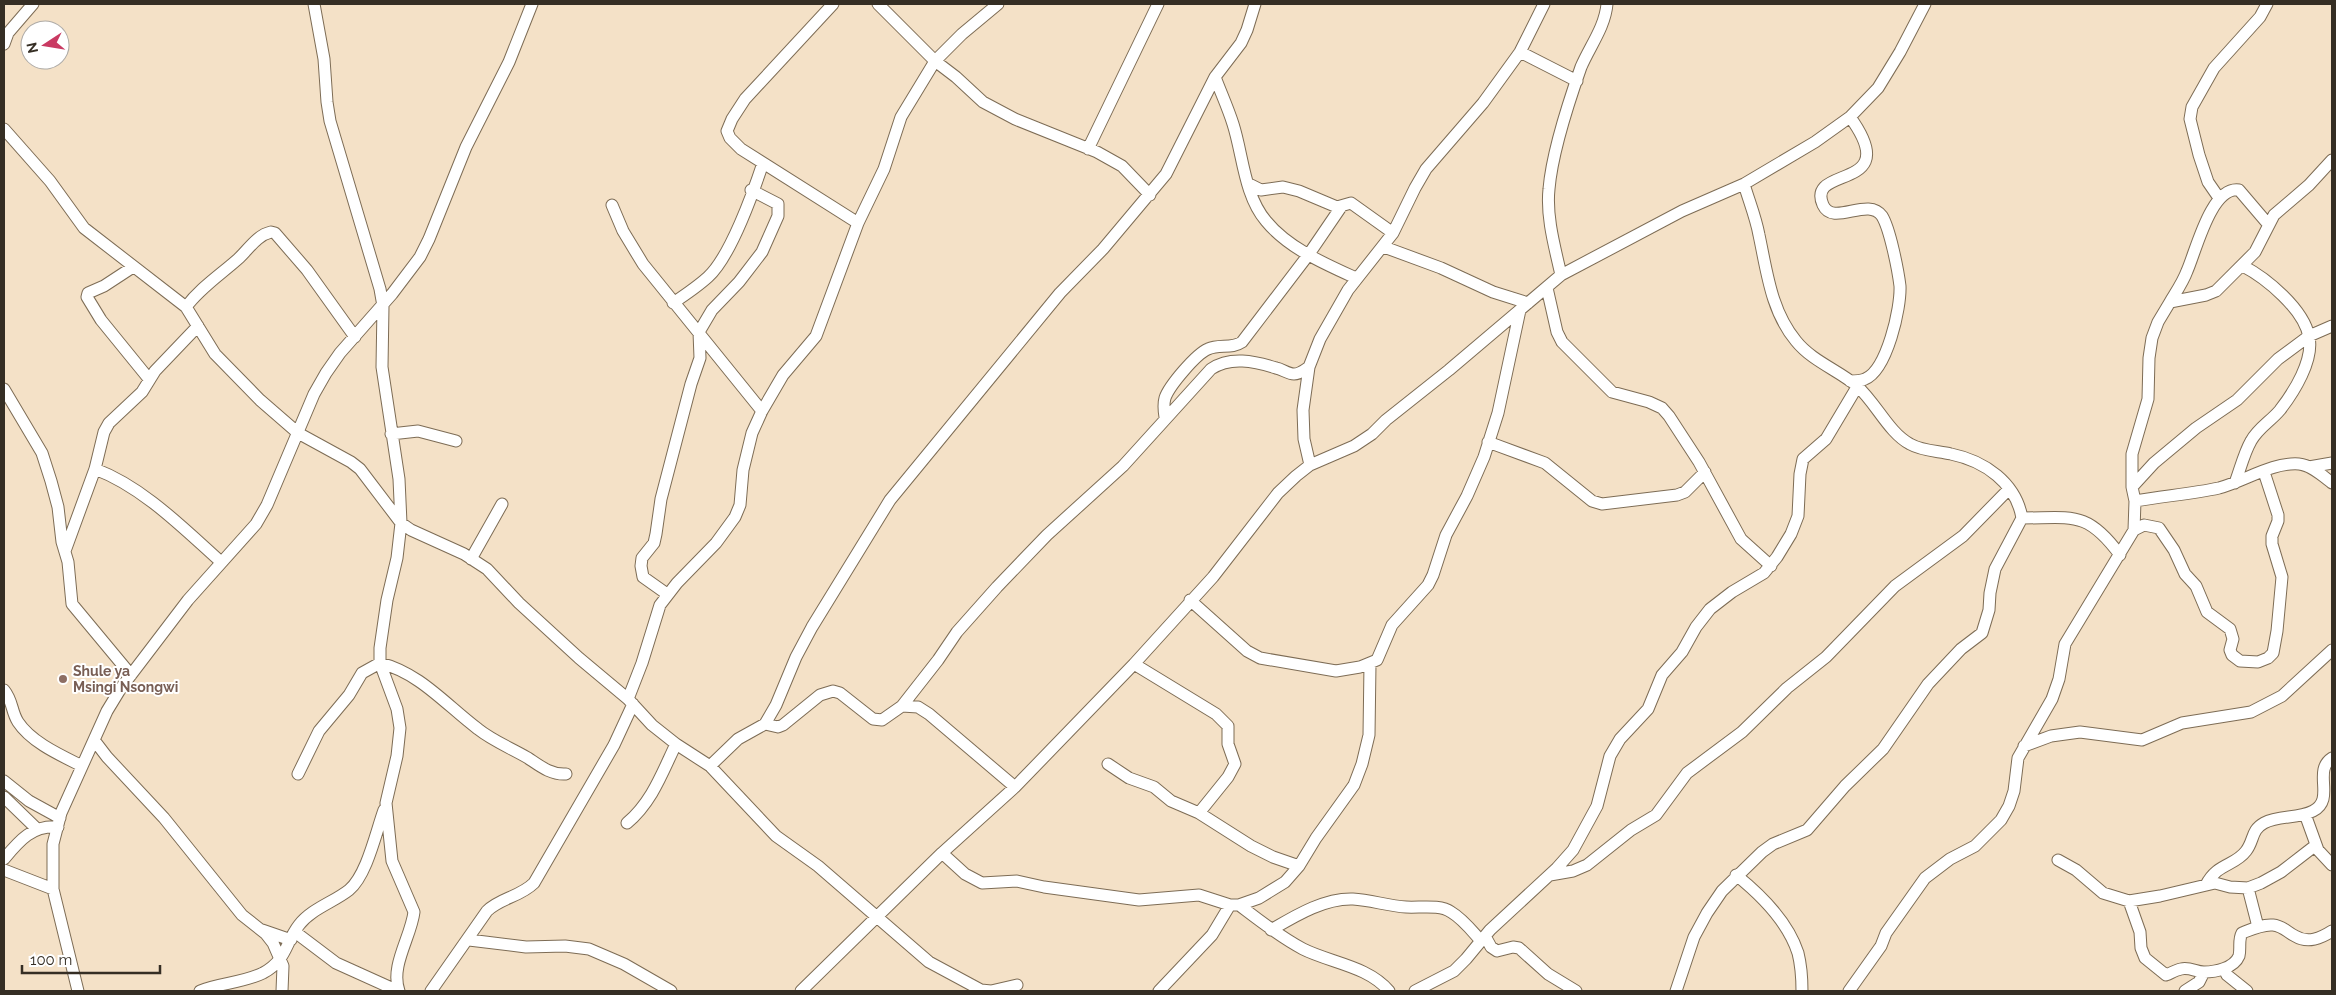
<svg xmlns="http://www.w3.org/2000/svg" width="2336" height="995" viewBox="0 0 2336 995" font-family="Raleway,sans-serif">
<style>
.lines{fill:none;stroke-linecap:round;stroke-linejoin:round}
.minor-casing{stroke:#7d6c55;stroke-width:13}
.minor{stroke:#fff;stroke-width:11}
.education-dot{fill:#8d6e63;stroke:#fff;stroke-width:2}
.labels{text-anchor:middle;stroke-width:4;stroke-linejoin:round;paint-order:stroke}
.education-label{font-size:14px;font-weight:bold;fill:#785e54;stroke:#fff;text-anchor:start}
</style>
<rect width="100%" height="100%" fill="#f4e1c7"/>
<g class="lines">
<g class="minor-casing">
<path id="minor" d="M314,4l10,55 3,43 3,19 50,168 3,17 -1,61 17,112 2,44 -4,35 -10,42 -7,48v15l17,46 3,19 -3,28 -11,47 6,58 22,51c-3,25 -24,54 -15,79
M833,4l-88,95 -13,20 -5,12 3,7 11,11 117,74
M878,4l57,57 21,16 27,25 32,17 82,33 25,14 28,29
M4,44l4,-11 25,-29
M1520,52l57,29
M1215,77c6,16 13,31 18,47 10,31 11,71 33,97 22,27 59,43 90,57
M1850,117c55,76 -45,47 -27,88 10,22 45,-9 59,11 8,13 16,54 18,70 1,22 -13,84 -35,93 -4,2 -10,2 -15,2
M4,129l46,52 34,47 102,79 29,47 45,46 38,33 53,29 9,7 41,54 10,7 53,24 23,15 32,34 60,55 49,41 24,26 24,19 34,22 66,70 42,30 111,96 52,28 10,1 26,-6
M1088,149l70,-145
M1249,184l12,6 22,-3 16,4 38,16 14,-4 42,30
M2219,198l-11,-16 -9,-27 -9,-36 2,-12 22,-39 46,-51 7,-13
M612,205l11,26 20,33 119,147
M1384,247l57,21 52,24 35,11
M133,267l-29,19 -16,7 -1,4 14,23 48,59
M1561,275c-6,-27 -15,-58 -12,-86 3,-36 20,-88 32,-122 9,-21 24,-40 26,-63
M1547,288l10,44 5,10 50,50 37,10 13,6 7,8 30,46 42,77 30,27
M2170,302c6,-10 13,-20 17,-31 9,-20 24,-85 52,-81l29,34
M673,303c12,-8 24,-16 35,-26 22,-20 45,-84 55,-114
M186,307c14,-19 34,-32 52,-48 10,-9 19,-24 33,-27l4,1 32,37 48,67
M4,389l38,64 9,28 7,26 4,35 6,20 4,42 59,71
M1165,417c-1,-6 -2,-12 0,-19 4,-12 31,-44 43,-49 11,-5 24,0 34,-7l67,-88 32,-47
M391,434l27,-3 38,10
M1488,442l57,21 47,38 10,3 75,-9 8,-3 20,-20
M1310,465l-6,-26 -1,-29 6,-43 11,-28 28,-49 45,-57 22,-45 11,-19 57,-66 37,-51 24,-48
M2309,467l23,-4
M95,469c48,18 88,59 126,93
M2235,483c5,-13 9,-30 16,-42 7,-13 20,-20 29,-31 14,-18 34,-50 29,-73 -5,-28 -43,-59 -66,-71
M2132,487l22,-24 42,-35 41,-28 41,-41 31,-23 23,-10
M2135,501c28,-5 56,-7 84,-13 26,-7 53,-26 80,-24 12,1 24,12 33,19
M2022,518c50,0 65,-8 98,37
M2134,530l10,-5 15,3 15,22 11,24 11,12 11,26 23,17 3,10 -3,11 2,5 8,6 18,1 10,-4 5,-5 4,-22 5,-54 -10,-33v-8l6,-15v-6l-14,-43
M65,551l30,-82 9,-37 5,-9 33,-31 13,-21 43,-45
M471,559l31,-55
M667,594l-24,-17 -2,-11 1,-8 12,-15 2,-9 5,-35 30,-115 9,-26 -1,-26 13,-22 27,-28 23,-30 16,-36v-12l-27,-14
M1190,600l57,51 13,7 76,13 24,-4 17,-7 15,-35 36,-40 5,-10 13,-40 21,-39 17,-39 14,-44 22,-103
M1134,664l82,50 12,12v18l7,20 -7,13 -29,36
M4,690c9,11 7,21 14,32 13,20 42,33 64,44
M628,699l14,-36 18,-58 17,-22 39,-40 19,-26 5,-12 3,-35 9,-37 10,-22 21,-36 33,-39 42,-113 26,-54 17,-52 34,-56 27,-27 36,-30
M902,706l16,1 11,7 86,73
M765,724l13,3 5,-2 37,-30 13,-4 7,2 33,26 9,1 20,-14 36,-46 19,-28 40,-45 50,-52 76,-69 88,-97c19,-13 43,-8 65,-1 6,1 12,6 18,6 6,0 10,-4 15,-7
M94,740l13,17 57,61 78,97 24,19 7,9 10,23 -1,25
M2024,746l27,-10 29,-4 62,8 40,-17 69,-11 31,-16 50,-46
M1108,764l21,14 25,9 17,14 28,12 52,33 22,11 26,9
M710,766l28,-27 27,-15 11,-19 20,-48 16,-30 78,-127 170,-207 43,-44 63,-75 49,-97 26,-34 6,-13 8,-26
M298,774l21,-43 30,-36 13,-22 18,-10c40,10 66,42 98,66 15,12 33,19 50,29 12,8 23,17 38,16
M4,781l25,20 31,17
M4,797l33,32
M2305,814l13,36 14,15
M627,823c25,-21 35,-50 49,-79
M942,853l23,21 17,9 35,-2 27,6 95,13 60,-5 31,10h9l20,-7 26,-16 14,-16 17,-28 38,-53 8,-21 7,-29 1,-71
M4,859c15,-18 28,-34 54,-32
M2058,860l18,10 27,23 26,8 31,-5 55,-13 15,4 18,1 13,-5 20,-11 35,-27
M4,870l49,19
M1550,875l23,-4 14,-6 44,-35 25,-15 31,-42 55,-41 45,-44 39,-31 69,-71 68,-50 46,-47
M1736,875c25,20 52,47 62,78 3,12 4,26 4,38
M2206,885c11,-22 29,-19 40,-34 8,-10 5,-21 18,-28 15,-8 34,-4 49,-12 23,-12 -1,-40 19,-53
M2248,888l10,39
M2129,901l11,31 1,16 4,10 21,17c5,-2 10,-5 15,-6 9,-2 15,3 23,3 12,0 30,-4 35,-16 2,-8 -1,-16 3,-23 10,-4 21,-9 31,-8 10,1 14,7 22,11 13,8 26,2 37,-5
M1239,905c21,16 41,32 64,44 28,14 65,17 86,42
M262,930l29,10
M1271,930c24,-14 53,-32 82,-31 18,1 35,7 53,8 13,1 34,-3 45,5 12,7 21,19 30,29
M295,932l41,31 62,28
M1485,936l6,11 6,4 16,-4 6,1 29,26 28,17
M469,940l57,7 39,-1 24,3 35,15 47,27
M2224,969l3,6 20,16
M78,991l-25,-102v-45l8,-31 46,-102 14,-23 67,-88 68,-76 11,-19 47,-111 12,-21 14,-20 52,-59 28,-37 9,-18 37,-92 43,-85 23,-58
M200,991c20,-8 43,-8 63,-18 24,-13 22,-30 36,-48 12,-16 35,-23 50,-35 18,-15 27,-58 35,-80
M431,991l56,-80c13,-13 33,-14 47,-28l80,-138 19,-41
M801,991l141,-138 73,-66 119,-123 79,-87 65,-84 18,-17 14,-11 44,-19 18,-12 14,-14 63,-50 112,-95 121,-64 62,-27 71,-42 35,-25 28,-29 22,-36 25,-48
M1159,991l53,-56 18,-30
M1415,991l39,-20 12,-12 24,-29 67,-62 16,-18 24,-44 13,-50 10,-17 28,-30 14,-34 20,-23 14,-25 14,-18 22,-17 32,-19 13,-16 14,-23 7,-18 2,-42 3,-15 23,-20 31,-52
M1676,991l18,-54 13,-24 15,-22 40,-39 11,-8 34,-14 38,-44 38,-37 45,-65 33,-35 21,-16 7,-23 1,-17 5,-24 27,-51c-6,-35 -37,-57 -71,-64 -13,-3 -29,-3 -41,-10 -21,-11 -34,-41 -53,-58 -19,-16 -45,-25 -61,-45 -25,-30 -29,-69 -37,-106 -3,-17 -10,-34 -15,-51
M1849,991l32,-45 5,-13 39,-55 25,-19 25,-13 26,-26 8,-14 5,-15 4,-33 34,-59 7,-20 6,-35 69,-114 1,-29 -3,-14v-33l16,-55 1,-41 3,-20 6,-16 12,-20 36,-7 10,-4 39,-39 19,-37 35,-30 23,-25
M2185,991l14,-9 5,-10"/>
</g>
<use href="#minor" class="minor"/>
</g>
<circle class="education-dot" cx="63" cy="679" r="5"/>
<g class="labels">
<g class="education-label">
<text x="73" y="676">Shule ya<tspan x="73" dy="16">Msingi Nsongwi</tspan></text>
</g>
</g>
<rect width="2336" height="995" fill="none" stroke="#352e24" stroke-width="10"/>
<g transform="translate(45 45) rotate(258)"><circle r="24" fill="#ffffff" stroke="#aeaba7"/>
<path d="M0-4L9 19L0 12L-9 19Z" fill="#c93a62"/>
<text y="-8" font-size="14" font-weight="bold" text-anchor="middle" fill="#352e24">N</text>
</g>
<path d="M22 965v8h138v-8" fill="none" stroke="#352e24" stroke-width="2.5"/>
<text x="30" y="965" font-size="15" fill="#352e24" stroke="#ffffff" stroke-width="4" paint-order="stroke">100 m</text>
</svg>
